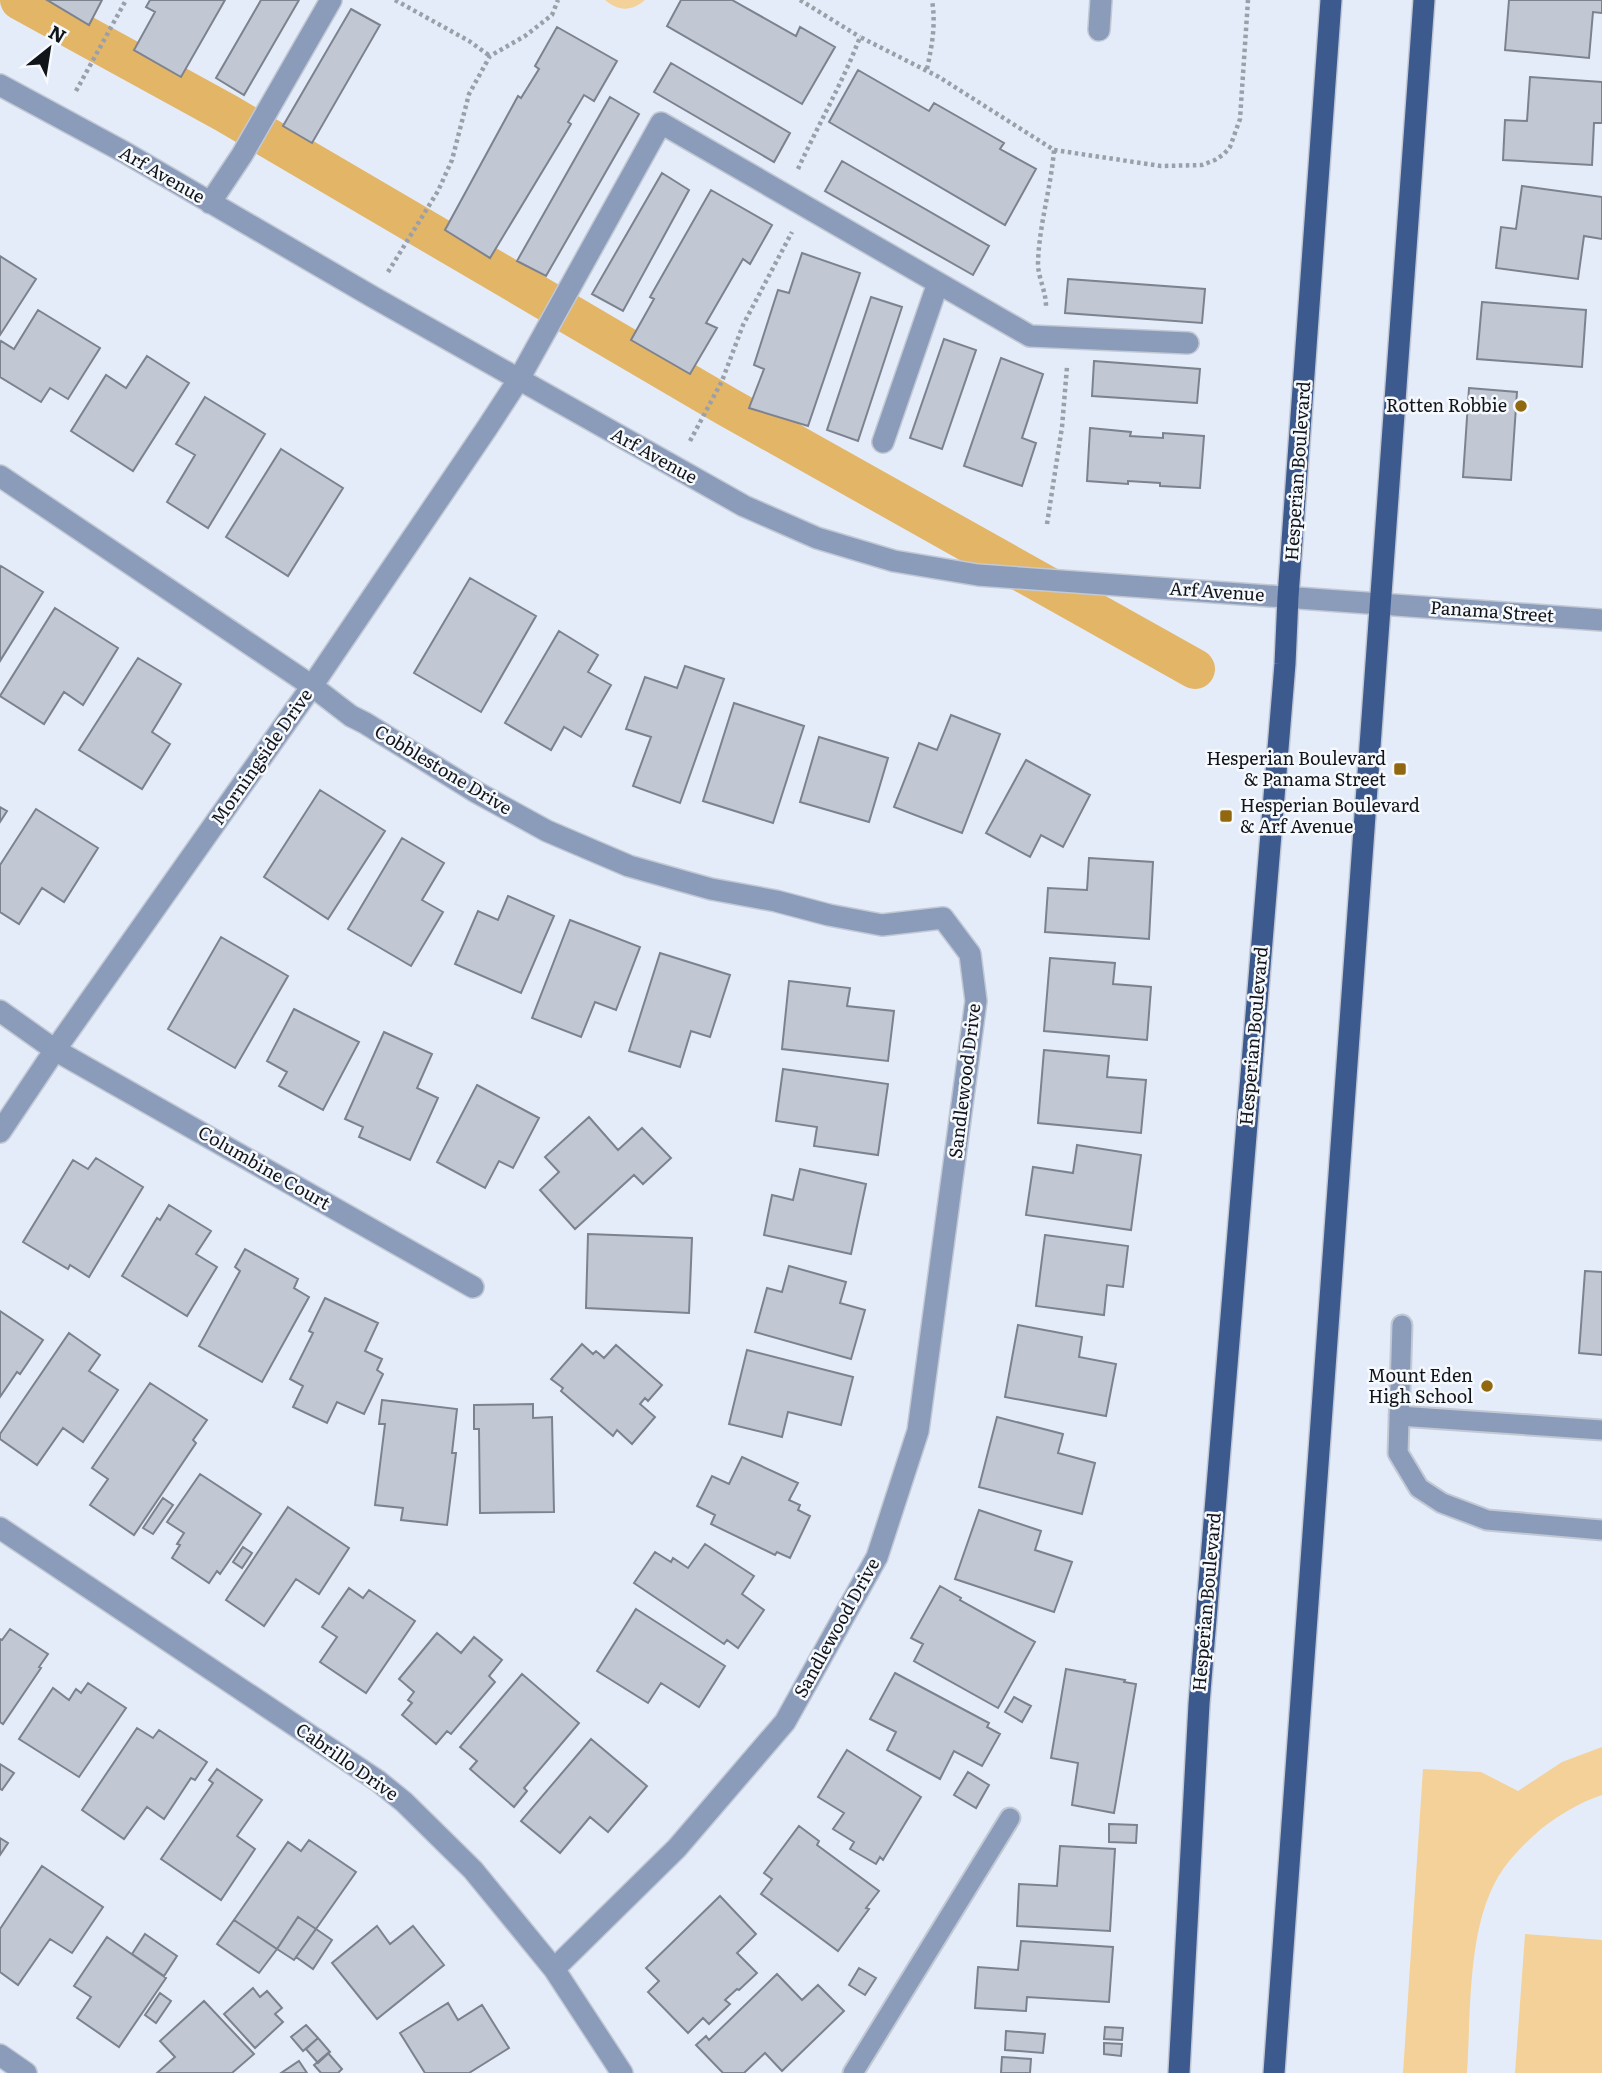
<svg xmlns="http://www.w3.org/2000/svg" width="1602" height="2073" viewBox="0 0 1602 2073" font-family="Literata,serif">
<style>
.green{fill:#f4d198}
.lines{fill:none;stroke-linecap:round;stroke-linejoin:round}
.canal{stroke:#e3b567;stroke-width:40}
.building{fill:#c1c8d4;stroke:#7c828e;stroke-width:2}
.lane-casing{stroke:#c2c9d5;stroke-width:23}
.street-casing{stroke:#c2c9d5;stroke-width:24}
.primary-casing{stroke:#c2c9d5;stroke-width:24}
.path{stroke:#99a0a9;stroke-width:4.5;stroke-dasharray:3.5 3.5;stroke-linecap:butt}
.lane{stroke:#8b9cbb;stroke-width:19}
.street{stroke:#8b9cbb;stroke-width:21}
.primary{stroke:#3d5a8f;stroke-width:21}
.poi-dot{fill:#91680f;stroke:#f6f9fe;stroke-width:2.5}
.labels{text-anchor:middle;stroke-width:5;stroke-linejoin:round;paint-order:stroke}
.street-label{font-size:18px;fill:#111418;stroke:#f6f9fe}
.poi-label{font-size:18px;fill:#111418;stroke:#f6f9fe;text-anchor:end}
</style>
<rect width="100%" height="100%" fill="#e4ecf9"/>
<path class="green" d="M605,0h40c-13,11 -26,12 -40,0z
M1602,1747v48c-22,7 -43,20 -61,34 -16,14 -32,30 -43,48 -31,53 -27,136 -31,196h-64l20,-304 58,3 37,19 44,-29z
M1525,1934l77,6v133h-87z"/>
<g class="lines">
<path class="canal" d="M20,0l206,113 500,293 469,263"/>
</g>
<path class="building" d="M47,0h55l-13,25z
M150,0h75l-44,77 -47,-27 21,-38 -9,-5z
M261,0h38l-55,95 -28,-17z
M681,0h51l64,36 4,-9 35,20 -33,57 -135,-78z
M1509,0h93v13l-9,-1 -4,46 -84,-8z
M351,9l29,16 -68,118 -29,-17z
M557,27l60,34 -23,40 -10,-6 -16,27 3,2 -81,134 -45,-28 73,-134 3,2 18,-29 -4,-3z
M671,63l119,70 -16,29 -120,-70z
M858,70l71,41 5,-8 70,40 -4,6 36,20 -31,56 -176,-103z
M1530,77l72,5v41h-8l-2,42 -89,-5 2,-40 22,1z
M610,97l29,17 -93,162 -29,-15z
M842,161l147,85 -16,29 -148,-84z
M662,173l27,17 -66,121 -31,-17z
M1522,186l80,11v42l-18,-3 -6,43 -82,-11 5,-41 15,2z
M711,190l61,35 -22,39 -7,-5 -37,64 11,5 -27,46 -59,-34 23,-41 -4,-2z
M802,253l58,20 -52,153 -59,-18 15,-39 -10,-4 24,-75 11,3z
M0,256l36,23 -36,56z
M1068,279l137,10 -3,34 -137,-10z
M871,297l31,10 -44,134 -31,-11z
M1482,302l104,8 -4,57 -105,-8z
M38,310l62,38 -32,51 -18,-11 -9,14 -41,-25v-34l1,-2 13,8z
M944,339l32,11 -34,99 -32,-11z
M147,356l42,27 -56,88 -62,-40 35,-56 20,13z
M1001,358l42,16 -21,64 14,5 -14,43 -58,-20z
M1094,361l106,8 -3,34 -105,-7z
M1469,388l48,4 -6,88 -48,-3z
M205,397l60,37 -57,94 -41,-26 28,-47 -19,-11z
M1090,428l41,4 -1,4 33,2v-5l41,3 -4,52 -40,-2v-3l-32,-2v3l-41,-3z
M281,449l62,39 -55,88 -62,-39z
M1,566l42,26 -43,69v-93z
M470,578l66,38 -55,96 -67,-39z
M55,608l63,40 -35,57 -19,-13 -20,32 -44,-28z
M559,631l39,24 -10,17 23,13 -30,52 -17,-10 -13,23 -46,-27z
M138,658l43,26 -29,48 18,12 -28,45 -63,-39z
M685,666l39,13 -44,124 -47,-17 18,-49 -25,-8 19,-52 32,11z
M734,703l70,23 -31,97 -70,-22z
M951,715l49,19 -38,99 -68,-26 25,-64 18,7z
M819,737l69,21 -19,64 -69,-20z
M1026,760l64,35 -27,52 -22,-12 -11,22 -44,-24z
M320,790l65,41 -57,88 -64,-42z
M0,807l7,4 -7,11z
M36,809l62,39 -34,54 -22,-14 -23,36 -19,-12v-47z
M402,838l42,25 -22,37 21,12 -32,54 -63,-37z
M1089,858l64,4 -4,77 -104,-7 3,-44 39,2z
M508,896l46,20 -33,77 -66,-29 23,-53 20,9z
M570,920l70,27 -24,63 -21,-8 -14,35 -49,-19z
M221,937l67,39 -53,92 -67,-39z
M660,953l70,22 -20,62 -19,-6 -11,36 -51,-16z
M1050,958l65,5 -2,21 38,3 -4,53 -103,-9z
M789,981l61,7 -3,18 47,5 -6,50 -106,-12z
M294,1009l65,33 -36,68 -44,-24 8,-14 -20,-11z
M384,1032l48,22 -15,34 21,10 -28,62 -51,-23 4,-10 -18,-8z
M1044,1050l65,6 -2,21 39,3 -5,53 -103,-10z
M783,1069l105,15 -10,71 -64,-9 3,-19 -41,-6z
M477,1085l62,33 -26,50 -14,-7 -14,27 -48,-26z
M589,1117l29,33 24,-22 29,30 -28,26 -9,-9 -59,54 -35,-39 19,-18 -14,-15z
M1077,1145l64,10 -10,75 -105,-15 7,-48 40,6z
M96,1158l47,29 -54,90 -19,-12 -2,4 -45,-27 50,-82 15,9z
M800,1169l66,15 -15,70 -87,-19 8,-40 21,5z
M169,1205l42,26 -15,23 21,13 -30,49 -65,-40 35,-58 3,2z
M588,1234l104,4 -3,75 -103,-5z
M1045,1235l83,11 -5,41 -16,-2 -3,30 -68,-9z
M245,1249l53,30 -4,9 15,9 -47,85 -63,-36 41,-75 -5,-4z
M789,1266l57,16 -6,21 25,7 -14,49 -96,-27 12,-44 15,4z
M1585,1271l17,1v83l-23,-2z
M325,1298l53,25 -13,28 17,8 -5,11 6,4 -19,40 -27,-12 -10,21 -34,-16 10,-21 -13,-7 23,-46 -4,-2z
M0,1311l43,29 -23,34 -3,-2 -17,25z
M1018,1325l64,12 -3,20 37,7 -10,52 -101,-19z
M69,1333l31,22 -11,16 29,19 -35,52 -20,-14 -26,37 -37,-26v-5z
M582,1344l11,10 3,-3 8,7 12,-13 46,40 -14,16 -3,-3 -5,6 15,13 -23,27 -15,-14 -4,6 -52,-45 2,-3 -12,-9z
M747,1350l106,27 -12,48 -53,-13 -6,25 -53,-13z
M150,1383l57,37 -14,20 3,3 -62,92 -44,-30 18,-26 -16,-11z
M382,1400l75,9 -5,44h4l-9,72 -46,-5 2,-12 -28,-3 10,-81h-6z
M533,1404v14l19,-1 2,95 -74,1 -1,-84h-5v-24z
M997,1417l66,17 -5,19 37,10 -13,51 -103,-27z
M742,1457l56,26 -9,17 11,5 -2,5 12,6 -20,42 -13,-6 -2,3 -64,-31 4,-9 -18,-9 15,-30 17,8z
M200,1474l61,40 -41,60 -3,-3 -8,12 -37,-25 8,-13 -3,-1 7,-11 -17,-11z
M163,1498l10,7 -20,29 -10,-6z
M288,1507l61,41 -30,46 -23,-15 -32,47 -38,-26z
M979,1510l62,21 -6,19 37,12 -18,50 -99,-33z
M705,1544l49,32 -12,18 22,16 -26,38 -11,-8 -3,4 -90,-61 21,-31 16,10 2,-4 15,10z
M243,1547l9,6 -10,15 -9,-6z
M940,1586l21,12 -1,2 75,42 -37,66 -84,-47 9,-17 -12,-6z
M349,1588l14,10 6,-8 46,31 -49,72 -46,-31 17,-25 -15,-10z
M636,1609l89,57 -26,41 -38,-24 -13,20 -51,-32z
M10,1629l38,25 -9,13 2,1 -38,56 -3,-2v-83l2,1z
M437,1633l24,20 13,-16 28,23 -13,16 6,6 -44,52 -4,-3 -11,13 -34,-29 10,-12 -4,-3 6,-8 -15,-13z
M1066,1669l59,11 -1,2 12,2 -22,129 -42,-8 6,-42 -27,-5z
M895,1673l94,50 -2,4 13,7 -18,32 -28,-15 -14,28 -53,-29 9,-18 -26,-13z
M522,1674l57,49 -55,65 3,3 -13,16 -44,-38 7,-8 -17,-14z
M88,1683l38,25 -47,69 -60,-38 34,-51 16,12 7,-11 5,4z
M1014,1697l17,9 -9,16 -17,-10z
M137,1728l16,10 6,-8 48,32 -12,18 -4,-2 -27,41 -17,-12 -23,32 -42,-29z
M591,1739l56,47 -39,46 -18,-15 -30,36 -39,-32z
M847,1750l74,47 -38,63 -3,-3 -4,7 -26,-15 4,-7 -21,-13 11,-16 -26,-16z
M0,1764l14,9 -12,17 -2,-1z
M217,1769l45,31 -25,36 18,13 -34,51 -60,-41 52,-76 -4,-3z
M968,1772l21,13 -13,23 -22,-13z
M1109,1824l28,1 -1,18 -27,-1z
M799,1826l20,15 -2,4 62,46 -13,17 3,1 -31,42 -77,-57 11,-15 -8,-6z
M0,1838l8,5 -8,12z
M309,1840l47,32 -40,57 -18,-12 -21,32 -43,-29 54,-78 13,9z
M1060,1846l55,3 -5,82 -93,-5 2,-42 38,2z
M42,1866l61,41 -31,46 -22,-14 -32,46 -18,-13v-43z
M720,1896l36,38 -19,19 20,20 -18,17 -2,-1 -12,11 5,4 -21,20 -6,-6 -15,15 -40,-41 11,-11 -13,-13z
M298,1917l18,12 -22,31 -17,-11z
M234,1920l43,29 -18,24 -42,-29z
M377,1926l13,18 23,-18 31,39 -67,54 -45,-56z
M316,1929l16,11 -19,29 -17,-12z
M145,1934l32,22 -13,20 -32,-22z
M107,1937l59,41 -47,69 -42,-29 14,-21 -17,-11z
M1021,1941l92,6 -4,55 -82,-5 -1,14 -51,-3 3,-41 40,3z
M859,1968l17,10 -11,17 -16,-10z
M777,1974l25,26 16,-15 26,26 -62,60 -17,-18 -21,20h-21l-27,-28 10,-9 3,4z
M253,1988l7,9 7,-6 15,17 -7,6 8,8 -28,26 -31,-34z
M160,1993l11,8 -15,22 -11,-8z
M204,2001l50,53 -22,19h-75l18,-16 -15,-16z
M448,2003l10,17 24,-15 27,43 -40,25h-44l-25,-40z
M306,2025l12,13 -15,13 -12,-14z
M1105,2027l18,1 -1,12 -18,-1z
M1006,2031l39,3 -2,19 -38,-3z
M318,2038l12,14 -12,11 -12,-14z
M1104,2043l18,1 -1,12 -17,-2z
M328,2053l14,16 -4,4h-17l-7,-8z
M1002,2057l29,2 -1,14h-29z
M299,2061l8,12h-26z"/>
<g class="lines">
<g class="lane-casing">
<path id="lane" d="M1402,1325l-4,128 21,35 23,15 45,17 115,10
M1399,1416l203,14
M853,2073l157,-255"/>
</g>
<g class="street-casing">
<path id="street" d="M1099,30l2,-30
M0,85l124,67 249,145 371,209 73,32 77,23 84,14 624,45
M210,203l32,-48 89,-155
M883,442l55,-159
M0,476l312,210 39,30 14,7 111,69 71,39 82,35 82,23 65,12 53,14 53,10 61,-7 27,36 6,47 -58,430 -41,126 -92,165 -108,126 -123,121
M0,1011l55,39 418,237
M0,1132l55,-82 257,-364 175,-258 32,-49 142,-256 369,213 158,7
M0,1528l378,253 26,21 69,68 81,99 68,104
M0,2055l26,18"/>
</g>
<g class="primary-casing">
<path id="primary" d="M1179,2073l20,-369 86,-1040 3,-67 43,-597
M1274,2073l150,-2073"/>
</g>
<path class="path" d="M395,0l74,41 21,15
M800,0l60,37
M927,69c5,-24 9,-44 5,-69
M76,91l50,-91
M1054,150l107,16 41,-1 13,-5 9,-6 6,-7 10,-28 8,-119
M798,169c20,-44 45,-87 62,-132l79,40 115,73c-3,38 -15,75 -16,113 0,15 8,28 8,43
M388,272l50,-81 14,-31 17,-66 21,-38 35,-20 27,-21 6,-15
M690,441l32,-60 21,-56 49,-93
M1047,524l15,-97 5,-60"/>
<use href="#lane" class="lane"/>
<use href="#street" class="street"/>
<use href="#primary" class="primary"/>
</g>
<g class="poi-dot">
<circle cx="1521" cy="406" r="7"/>
<rect x="1393" y="762" width="14" height="14" rx="3.5"/>
<rect x="1219" y="809" width="14" height="14" rx="3.5"/>
<circle cx="1487" cy="1386" r="7"/>
</g>
<g class="labels">
<g class="street-label">
<text transform="translate(162 175) rotate(30)" y="6">Arf Avenue</text>
<text transform="translate(654 456) rotate(29)" y="6">Arf Avenue</text>
<text transform="translate(1298 471) rotate(-86)" y="6">Hesperian Boulevard</text>
<text transform="translate(1217 592) rotate(4)" y="6">Arf Avenue</text>
<text transform="translate(1492 612) rotate(4)" y="6">Panama Street</text>
<text transform="translate(262 757) rotate(-55)" y="6">Morningside Drive</text>
<text transform="translate(443 770) rotate(31)" y="6">Cobblestone Drive</text>
<text transform="translate(1254 1036) rotate(-85)" y="6">Hesperian Boulevard</text>
<text transform="translate(965 1081) rotate(-83)" y="6">Sandlewood Drive</text>
<text transform="translate(264 1168) rotate(30)" y="6">Columbine Court</text>
<text transform="translate(1207 1602) rotate(-85)" y="6">Hesperian Boulevard</text>
<text transform="translate(837 1628) rotate(-61)" y="6">Sandlewood Drive</text>
<text transform="translate(347 1762) rotate(35)" y="6">Cabrillo Drive</text>
</g>
<g class="poi-label">
<text x="1507" y="412">Rotten Robbie</text>
<text x="1386" y="765">Hesperian Boulevard<tspan x="1386" dy="21">&amp; Panama Street</tspan></text>
<text x="1240" y="812" text-anchor="start">Hesperian Boulevard<tspan x="1240" dy="21">&amp; Arf Avenue</tspan></text>
<text x="1473" y="1382">Mount Eden<tspan x="1473" dy="21">High School</tspan></text>
</g>
</g>
<g transform="translate(49 49) rotate(30)" stroke="#f6f9fe" stroke-width="5" paint-order="stroke">
<path d="M0-5L12 26L0 18L-12 26Z" fill="#111418"/>
<text y="-10" font-size="19" font-weight="bold" text-anchor="middle" fill="#111418">N</text>
</g>
</svg>
